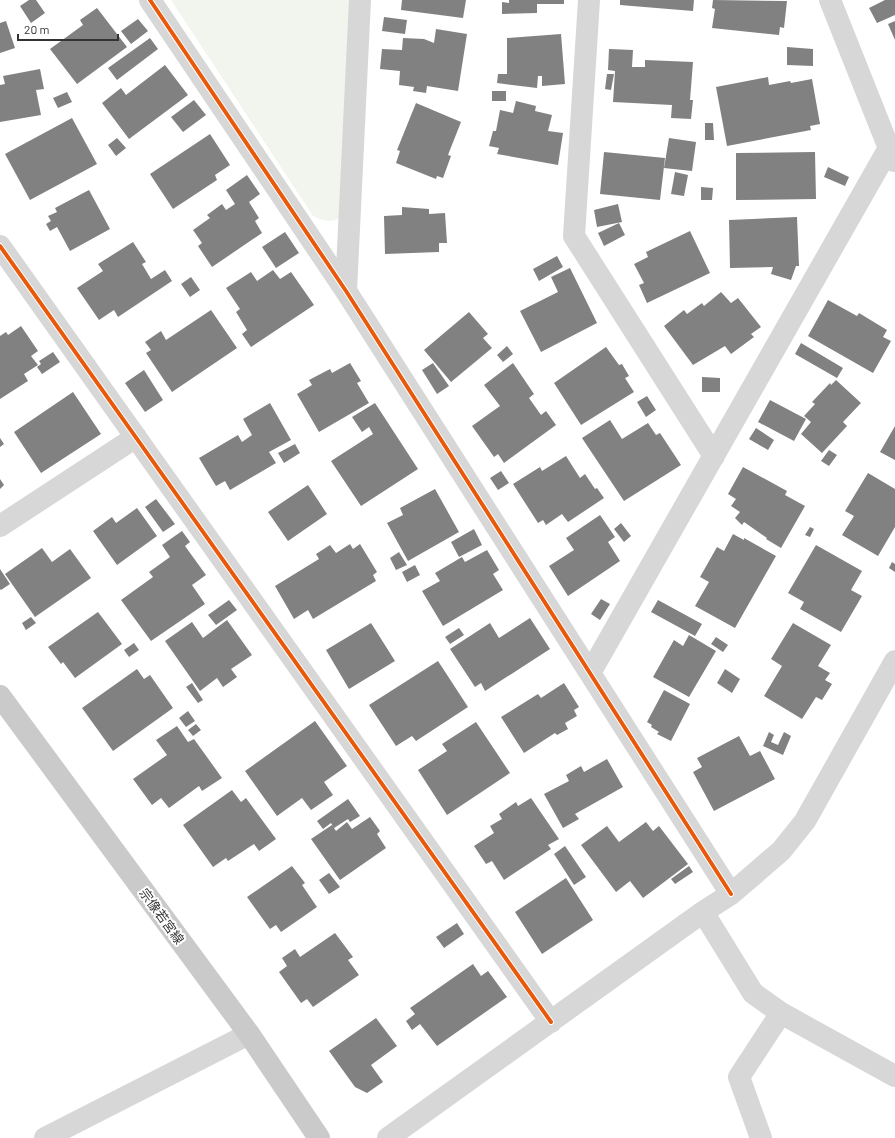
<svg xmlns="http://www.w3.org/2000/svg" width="895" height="1138" viewBox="0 0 895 1138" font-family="Barlow,'Noto Sans JP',sans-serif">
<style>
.green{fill:#f1f5ed}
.building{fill:#818181}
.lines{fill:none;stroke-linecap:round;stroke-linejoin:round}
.minor{stroke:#d7d7d7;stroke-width:22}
.major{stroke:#cacaca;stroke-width:22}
.cycleway-casing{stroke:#fff;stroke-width:6}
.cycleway{stroke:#e8590c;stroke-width:4}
.labels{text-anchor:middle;stroke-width:4;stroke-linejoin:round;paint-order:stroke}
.street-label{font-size:13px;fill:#333;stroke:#fff}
</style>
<rect width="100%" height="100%" fill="#fff"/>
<path class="green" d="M171,0h179l-9,217c-9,7 -19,3 -28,-1z"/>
<path class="building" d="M29,0h7l9,13 -14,10 -11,-17z
M402,0h64l-3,18 -62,-8z
M509,0h55v4h-27v9l-35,1v-12l7,1z
M620,0h74l-1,11 -73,-6z
M713,0l74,1 -3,27 -4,-1 -1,8 -67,-7 3,-19 -3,-1z
M885,0h10v15l-18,8 -8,-15z
M97,8l30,39 -50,37 -27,-35 33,-24 -3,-5z
M384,17l23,3 -2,14 -23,-3z
M138,19l10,12 -17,13 -10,-13z
M6,21l9,27 -15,5v-30z
M895,21v19l-7,-16z
M436,29l31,5 -9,57 -31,-5 -1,7 -13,-2 1,-4 -15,-2 1,-14 -20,-2 2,-20 20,1 1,-12 21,1 10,4z
M561,34l4,50 -23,2v-10h-4l-1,12 -40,-5 1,-9h9v-36z
M150,38l8,11 -41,31 -9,-12z
M787,47l26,2v17l-26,-1z
M609,49l24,1 -1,17h13v-7l48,2 -3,38h3l-2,19 -20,-1 1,-13 -59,-3 2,-31 -7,-1z
M165,65l23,30 -59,44 -27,-36 19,-15 5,7z
M40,69l4,20 -8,1 5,25 -41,7v-37l5,-1 -2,-8z
M607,74h7l-3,16 -6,-1z
M768,77l1,8 21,-4 1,2 21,-4 8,45 -10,2 1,4 -84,16 -11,-59z
M492,91h14v10h-14z
M67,92l5,10 -14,6 -5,-10z
M194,100l12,15 -23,17 -12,-15z
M516,101l20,5 -1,5 17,4 -4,16 15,2 -5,32 -61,-11 2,-6 -10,-2 4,-15h3l4,-21 13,3z
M416,103l45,19 -13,33 3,1 -8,22 -6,-2 -1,3 -40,-16 4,-12 -3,-1z
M72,118l25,46 -67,36 -25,-46z
M705,123h8l1,17h-9z
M210,134l20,31 -15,10 2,5 -44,29 -23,-35z
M117,138l9,10 -10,8 -8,-11z
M669,138l27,4 -4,29 -28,-3z
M604,152l61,6 -5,42 -60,-6z
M815,152l1,47 -80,1v-47z
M828,167l21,10 -4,9 -21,-9z
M675,172l13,3 -4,21 -13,-2z
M247,175l13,19 -11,8 10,16 -4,3 7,12 -50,34 -14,-21 4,-3 -9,-13 17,-12 -3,-3 15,-11 4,6 9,-6 -9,-14z
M701,187l12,1 -1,12h-11z
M89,190l21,39 -40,22 -13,-24 -7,4 -4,-7 5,-3 -3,-5 9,-4 -2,-4z
M618,204l4,18 -25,5 -3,-17z
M402,207l27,2v5l16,-1 2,30h-8v9l-54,2 -1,-38 18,-1z
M797,217l2,49h-3l-5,14 -20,-6 2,-7 -43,1 -1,-48z
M619,223l6,12 -21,11 -6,-13z
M690,231l20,42 -63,30 -8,-18 5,-2 -10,-19 14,-7 -2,-5z
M285,232l14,21 -23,15 -14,-21z
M133,242l13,20 -4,2 9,15 14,-9 7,11 -54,36 -4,-7 -15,10 -22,-32 26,-17 -5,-7z
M557,256l6,11 -24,14 -6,-12z
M570,268l27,55 -56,29 -21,-41 38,-19 -7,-15z
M273,270l7,9 11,-7 23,33 -63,42 -9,-13 5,-4 -11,-18 4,-3 -14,-21 25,-16 6,9z
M191,277l9,13 -10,7 -9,-13z
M721,292l10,11 7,-5 23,29 -10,7 3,3 -23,17 -6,-8 -32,19 -29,-39 20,-16 3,4 15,-11 2,3z
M828,300l29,16 2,-3 28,17 -4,7 8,4 -18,32 -65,-37z
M211,310l26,38 -65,44 -26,-39 5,-3 -6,-8 16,-11 5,9z
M469,312l19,22 -5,4 9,10 -41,34 -27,-32z
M21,326l17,25 -7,5 7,9 -14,9 4,7 -28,18v-63l6,-4 2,3z
M801,343l42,25 -6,10 -42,-24z
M507,346l6,8 -10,8 -6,-7z
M606,347l13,18 3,-1 7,12 -4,2 9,14 -53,33 -27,-42z
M53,352l7,10 -18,12 -5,-7 4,-3 -2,-3z
M350,363l11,18 -4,2 12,20 -50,29 -22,-38 15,-9 -3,-5 21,-11 2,4z
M433,363l16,23 -12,8 -15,-24z
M513,363l21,31 -5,4 12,17 5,-4 10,14 -52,38 -6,-9 -4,3 -22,-31 28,-20 -16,-21z
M144,370l19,30 -18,12 -20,-29z
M702,377l18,1v14h-18z
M836,380l25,23 -18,19 4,4 -25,27 -21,-19 10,-12 -7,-6 11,-12 -3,-2 18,-19 1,2z
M73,392l28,42 -60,39 -27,-41z
M647,396l9,14 -10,7 -9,-15z
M770,400l36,19 -12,22 -36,-19z
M270,403l21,37 -22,12 7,11 -46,27 -5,-9 -9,5 -17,-28 39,-23 4,7 10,-7 -9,-16z
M375,403l43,66 -57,37 -30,-45 42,-27 -4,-7 -7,5 -10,-15z
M610,420l12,19 26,-16 8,12 4,-2 21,32 -57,36 -42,-63z
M895,426v34l-15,-8z
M756,428l18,12 -6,10 -19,-11z
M0,438l4,6 -4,3z
M295,444l5,9 -16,10 -6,-10z
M829,450l8,5 -8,11 -8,-5z
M566,456l14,22 5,-4 10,15 2,-1 7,10 -36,24 -6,-8 -16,11 -3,-5 -5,3 -25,-39 27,-17 2,4z
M743,467l44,24 -2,4 20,11 -24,42 -15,-9 1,-1 -23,-16 -2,3 -7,-7 5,-6 -9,-6 5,-7 -8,-5z
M501,471l8,12 -11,7 -8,-12z
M868,473l27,16v38l-17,29 -36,-21 12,-19 -9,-5z
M0,479l4,6 -4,4z
M308,485l19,29 -39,27 -20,-29z
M435,489l24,43 -51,29 -21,-38 16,-8 -3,-7z
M156,499l19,25 -12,8 -18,-25z
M137,508l20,28 -40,29 -24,-34 19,-14 4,6z
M600,515l15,22 -7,5 12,19 -52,35 -19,-30 25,-16 -8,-12z
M621,523l10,13 -7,6 -10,-13z
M810,527l4,2 -4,8 -5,-2z
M474,529l8,16 -23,12 -8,-15z
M182,531l8,11 -5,4 21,29 -14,10 13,19 -54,37 -30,-41 32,-23 -4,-5 21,-15 -8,-12z
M733,534l11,6v-2l32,18 -41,72 -40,-22 14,-24 -9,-5 17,-30 7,4z
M350,544l3,5 7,-5 17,28 -4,3 3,6 -63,38 -5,-9 -14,9 -19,-33 44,-27 -3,-5 14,-9 6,8z
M816,545l46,26 -11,19 11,6 -21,36 -41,-23 4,-7 -16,-9z
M42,548l10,14 18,-13 21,29 -56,39 -30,-43z
M487,550l12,20 -6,4 10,16 -60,36 -21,-35 18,-10 -5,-8 27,-16 3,5z
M399,552l8,13 -11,5 -6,-12z
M892,562l3,2v8l-6,-4z
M415,565l5,10 -13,7 -5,-10z
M0,569l10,15 -9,6 -1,-1z
M601,599l9,5 -10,16 -9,-6z
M229,600l8,10 -21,15 -8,-10z
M658,600l44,24 -7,12 -44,-24z
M98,612l24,32 -47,34 -12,-16 -2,2 -13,-17z
M31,617l5,6 -10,7 -4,-7z
M530,618l20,31 -65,42 -4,-8 -6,4 -25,-38 40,-26 9,15z
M227,620l25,35 -21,14 6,8 -14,10 -6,-9 -17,13 -35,-50 27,-19 11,16z
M371,623l24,38 -46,28 -23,-39z
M793,623l38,22 -13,21 12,7 -5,7 7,4 -10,16 -6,-3 -14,22 -38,-23 18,-30 -11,-7z
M459,628l5,7 -14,9 -5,-7z
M689,635l27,16 -27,46 -36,-20 21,-37 9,6z
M716,637l12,8 -5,7 -12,-8z
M134,643l5,7 -10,7 -5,-7z
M438,661l30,46 -52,34 -4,-5 -16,10 -27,-41z
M137,669l7,10 6,-4 23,33 -60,43 -31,-43z
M725,669l15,10 -8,14 -15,-10z
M192,683l11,17 -5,3 -12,-16z
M564,683l15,24 -5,3 3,6 -12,7 3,6 -11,6 -2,-2 -31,20 -23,-36 37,-23 3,4z
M664,690l26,14 -19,37 -14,-7 2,-2 -8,-5 1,-2 -5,-3z
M188,711l7,10 -9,6 -7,-9z
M315,721l32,45 -23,16 9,13 -22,15 -9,-12 -25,18 -32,-45z
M476,722l34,51 -63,42 -29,-45 29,-19 -5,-7z
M196,724l5,6 -8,6 -5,-6z
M177,726l11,16 6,-3 28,39 -20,13 -3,-5 -30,22 -8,-10 -9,7 -19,-26 34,-24 -11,-15z
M769,732l5,3 -3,7 7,3 6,-13 7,4 -8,19 -20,-9z
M739,736l11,20 10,-5 15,28 -61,32 -21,-39 9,-5 -5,-9z
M607,759l16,28 -48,27 4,5 -16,9 -19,-34 25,-13 -3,-6 15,-9 3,6z
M232,790l9,12 5,-4 30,41 -17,12 -5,-7 -26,17 -2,-3 -13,9 -30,-42z
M531,798l28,41 -11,6 3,4 -47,31 -12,-19 -6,3 -12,-18 20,-13 -4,-7 12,-7 -3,-5 17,-12 2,4z
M348,799l12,17 -10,6 -2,-3 -14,9 -3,-5 -8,6 -6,-8z
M370,817l10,14 -3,3 9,14 -46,32 -29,-41 21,-14 4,6 11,-9 5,7z
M646,822l7,9 6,-5 29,38 -45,34 -13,-17 -14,11 -35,-47 26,-19 12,16z
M565,846l21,31 -12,8 -20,-31z
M292,866l13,17 -3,2 15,22 -36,25 -5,-7 -6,4 -23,-32z
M689,866l4,6 -18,12 -4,-5z
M329,873l11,14 -11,7 -10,-14z
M566,878l27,42 -51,34 -27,-42z
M457,923l7,11 -20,14 -8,-11z
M335,933l18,24 -5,3 11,15 -46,32 -6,-8 -6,4 -22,-31 8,-6 -5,-8 13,-9 5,8z
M473,964l8,12 7,-5 19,26 -70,49 -17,-22 -8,6 -6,-9 9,-7 -5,-6z
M376,1018l21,28 -26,19 12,17 -16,11 -12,-6 -26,-36z"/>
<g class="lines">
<path class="minor" d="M150,0l196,291 385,603
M589,0l-15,236 140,220
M830,0l64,161
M0,246l551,776
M346,291l14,-291
M0,526l136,-89
M590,673l299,-525
M703,912l50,81 28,20 114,63
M45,1138l204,-104
M388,1138l315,-226 28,-18 50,-43 24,-30 90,-160
M761,1138l-22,-61 42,-64"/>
<path class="major" d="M0,696l249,338 70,104"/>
<g class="cycleway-casing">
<path id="cycleway" d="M150,0l196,291 385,603
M0,246l551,776"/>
</g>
<use href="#cycleway" class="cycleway"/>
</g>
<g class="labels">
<g class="street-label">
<text transform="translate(162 916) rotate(54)" y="5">宗像若宮線</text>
</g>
</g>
<path d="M18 34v6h100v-6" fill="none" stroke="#333333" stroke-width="2"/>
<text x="24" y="34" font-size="12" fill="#333333" stroke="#ffffff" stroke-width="3" paint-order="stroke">20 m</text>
</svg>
